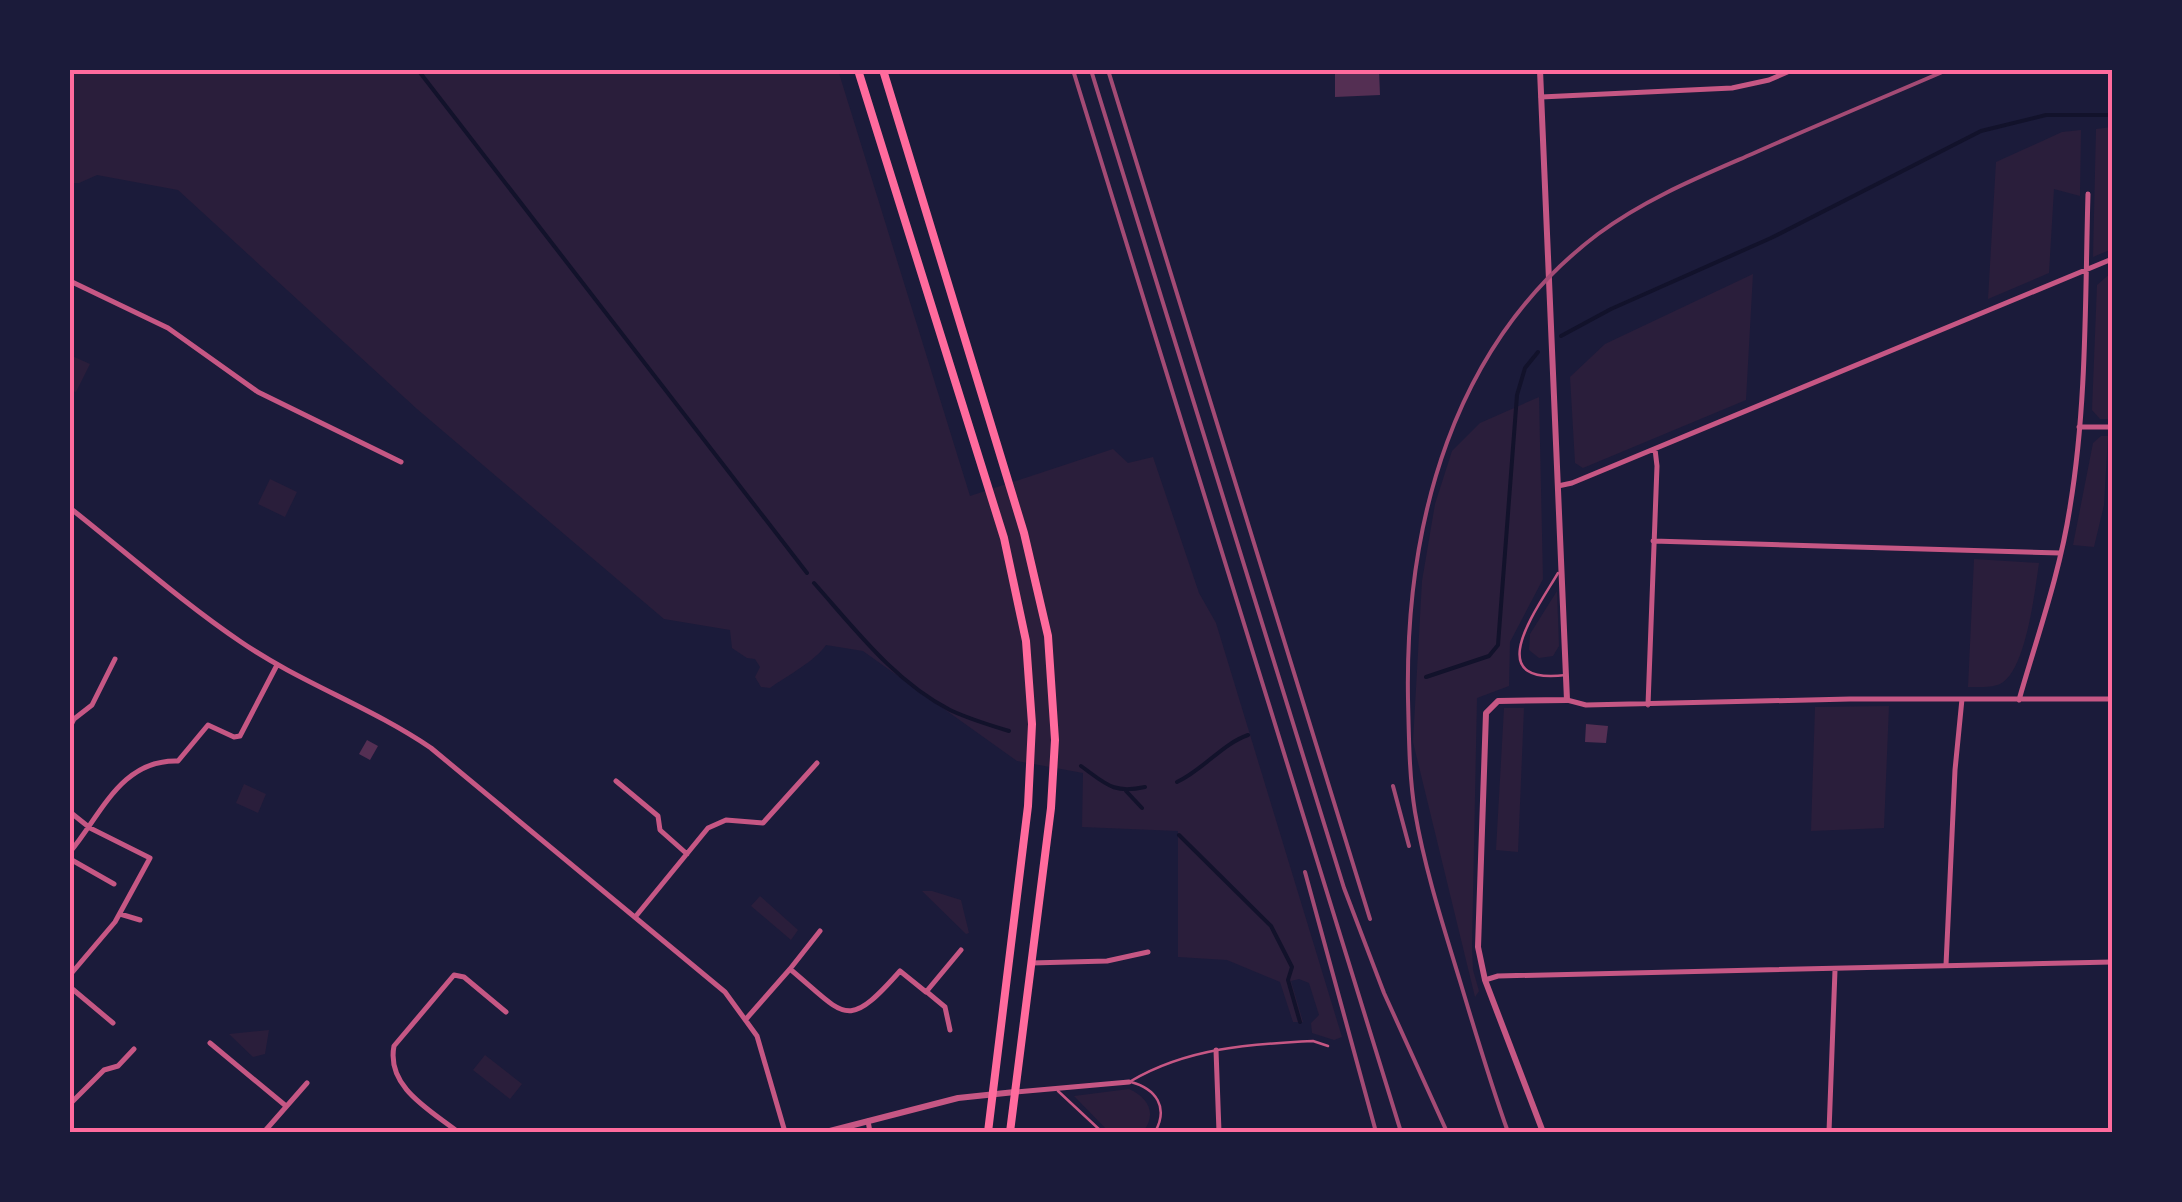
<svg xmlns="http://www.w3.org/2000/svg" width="2182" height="1202" viewBox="0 0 2182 1202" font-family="'Titillium Web',sans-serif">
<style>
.green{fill:#2a1e3b}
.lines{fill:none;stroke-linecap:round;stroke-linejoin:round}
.stream{stroke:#12122b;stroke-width:4}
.building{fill:#542f53}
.service{stroke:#c65784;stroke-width:2.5}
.minor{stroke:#c65784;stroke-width:5}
.tertiary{stroke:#c65784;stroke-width:6}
.secondary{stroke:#ff6b9d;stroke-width:8}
.rail{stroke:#a44b75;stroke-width:4}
.neatline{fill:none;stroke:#ff6b9d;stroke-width:4}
</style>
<rect width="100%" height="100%" fill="#1b1b3a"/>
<path class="green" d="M70,70h768l132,426 143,-47 15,14 25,-6 46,136 17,30 126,414 -8,3 -22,-7 -1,-10 8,-8 -10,-32 -10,-4 -8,2 12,41h-10l-13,-40 -53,-22 -49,-3v-126l-96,-4 1,-54 -66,-12 -154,-110 -37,-6c-12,17 -38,30 -56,43l-9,-1 -6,-10 5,-10 -5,-8 -8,-1 -15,-10 -2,-18 -66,-11 -247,-210 -239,-219 -81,-15 -18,8h-9z
M2112,127v122l-19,8 3,-128z
M2081,130l-1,66 -26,-7 -5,84 -61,26 8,-137 66,-30z
M2112,272v147h-12l-8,-9 5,-125z
M1753,274l-7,126 -163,68 -8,-5 -5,-86 35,-33z
M70,355l20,9 -14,28 -6,-2z
M1539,397l4,182 -33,63 -1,44 -32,12 -5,248 1,24 6,21 -4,6 -62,-255 9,-161 13,-77 17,-53 28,-28z
M2101,436h7l-4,69 -10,42 -21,-2 20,-102z
M270,479l27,13 -12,25 -27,-13z
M1974,559l65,4c-4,27 -13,109 -39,121 -9,4 -23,3 -32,3z
M1557,591l2,55 -6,10 -14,2 -10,-8 1,-16z
M1889,706l-5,122 -73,3 4,-124z
M1504,708h20l-6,144 -22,-2z
M244,784l22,10 -8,19 -22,-10z
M922,891h10l29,9 8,33 -3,1z
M760,896l38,34 -7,10 -40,-34z
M269,1030l-4,24 -12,3 -24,-23z
M485,1055l37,29 -12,15 -37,-29z
M1129,1089c20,9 28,25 14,43h-34l-35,-36z"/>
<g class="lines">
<path class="stream" d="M418,70l389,503
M1561,336l50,-27 160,-71 210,-107 65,-16h66
M814,583c41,46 80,98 136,127 19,9 39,15 59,21
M1426,677l63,-21 9,-11 19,-250 8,-27 13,-16
M1081,766c25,18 32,28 64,21
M1177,782c26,-12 45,-38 71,-47
M1126,791l16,17
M1179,835l92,91 21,41 -4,13 12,42"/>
</g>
<path class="building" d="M1335,70h44l1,25 -45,2z
M1586,724l22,2 -2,17 -21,-1z
M367,740l11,6 -8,14 -11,-6z"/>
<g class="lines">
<path class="service" d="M1558,573c-21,36 -79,113 8,102
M1131,1081c56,-33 118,-37 182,-40l15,5
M1131,1082c25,7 38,25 24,50
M1058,1091l44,41"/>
<path class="minor" d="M1541,97l191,-9 37,-8 23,-10
M70,281l98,47 90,64 143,70
M2079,427h33
M1558,486l14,-3 540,-224
M70,508c57,45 112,94 171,134 60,41 130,65 190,106l294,244 32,44 28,96
M1653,541l407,12
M1567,700l19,5 264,-6h262
M2019,700c18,-63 41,-127 51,-193 17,-103 15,-209 18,-313
M1648,705l9,-239 -2,-17
M70,727l4,-8 18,-14 23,-46
M616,781l42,35 2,14 27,24
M70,812l20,16 60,30 -35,64 -45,53
M70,852c31,-37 51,-93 108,-91l30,-36 26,12 6,-1 37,-71
M70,859l44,25
M120,914l20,6
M636,916l72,-88 18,-8 37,3 54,-60
M1031,963l76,-2 41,-9
M1946,965l9,-195 7,-71
M790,969l30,-38
M1485,980l13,-4 614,-14
M70,987l43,36
M927,992l18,15 5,23
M747,1018l43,-49c56,47 56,63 110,2l26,21 35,-42
M210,1043l76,63
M1216,1050l3,82
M1015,1092l114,-10
M70,1104l34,-34 14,-4 16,-17
M868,1121l2,11
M264,1132l43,-49
M458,1132c-28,-22 -72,-45 -64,-86l60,-71 10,2 42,35
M1829,1132l6,-162"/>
<path class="tertiary" d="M1540,70l27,630 -69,1 -12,12 -8,234 7,33 58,152
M826,1132l132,-34 57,-6"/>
<path class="secondary" d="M858,70l146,468 22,103 6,83 -4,82 -40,326
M883,70l141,463 24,103 7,104 -4,68 -41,324"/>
<path class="rail" d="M1073,70l328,1062
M1091,70l253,818 40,105 63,139
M1108,70l262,849
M1393,786l16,60
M1305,872l71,260
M1508,1132c-18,-50 -33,-101 -48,-151 -17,-56 -35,-111 -45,-169 -6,-37 -6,-75 -7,-113 -3,-175 44,-355 190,-465 47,-35 101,-57 154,-80 65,-29 130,-56 195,-84"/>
</g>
<rect width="2182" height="1202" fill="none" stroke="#1b1b3a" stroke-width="145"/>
<rect x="72" y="72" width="2038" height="1058" class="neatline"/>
</svg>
